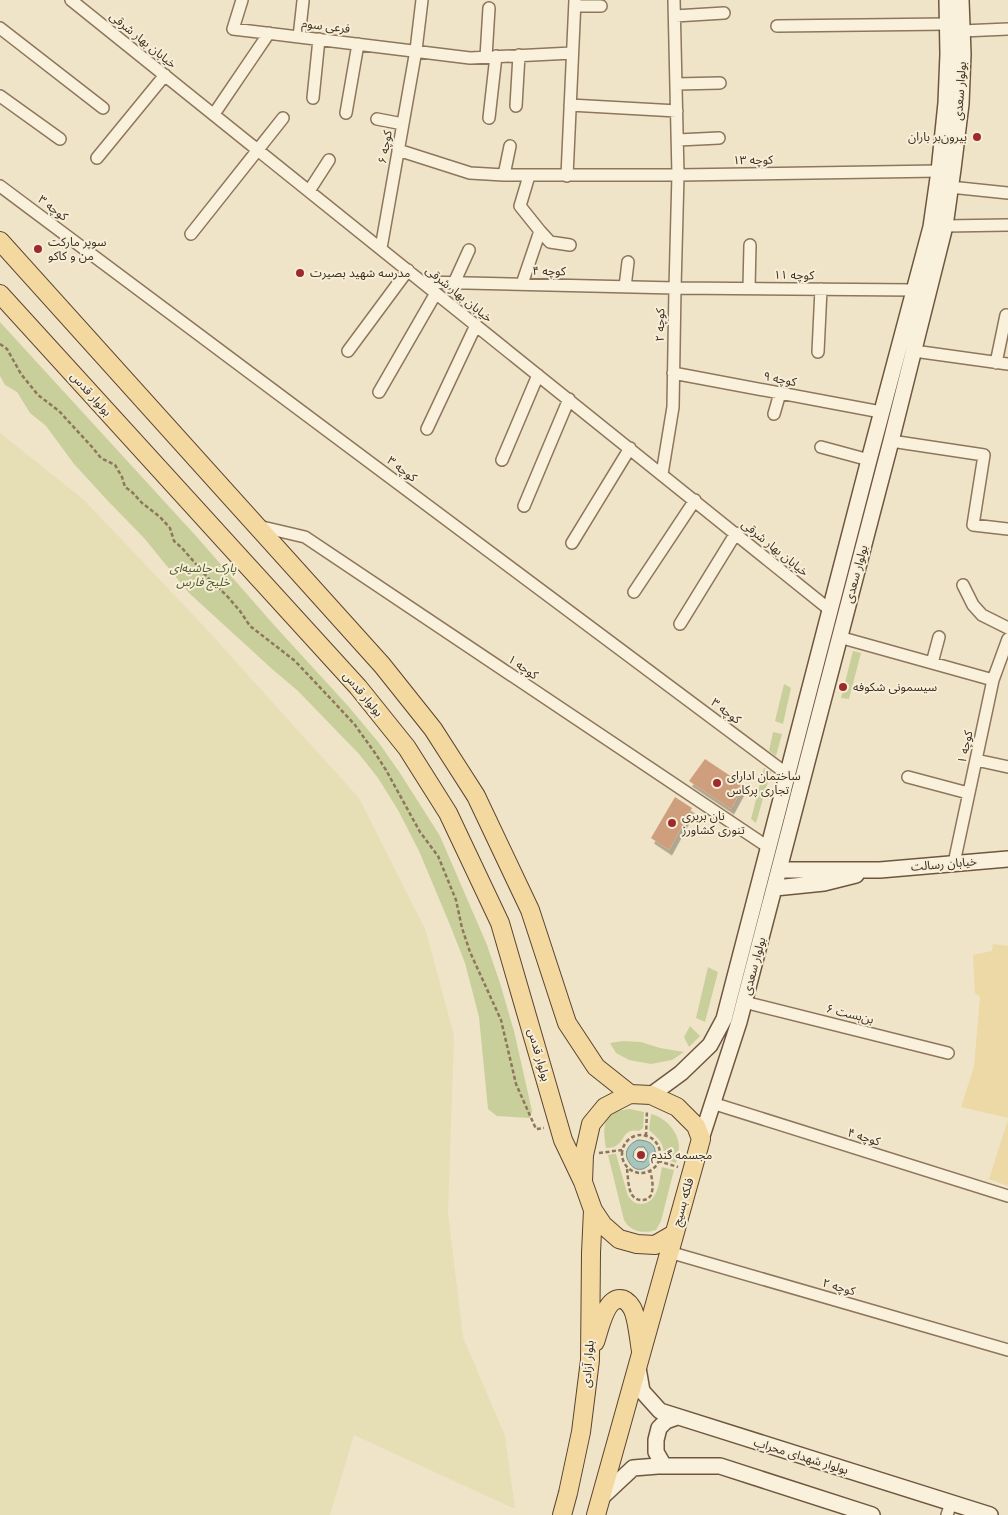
<svg xmlns="http://www.w3.org/2000/svg" width="1008" height="1515" viewBox="0 0 1008 1515" font-family="'Noto Serif','Noto Sans Arabic',serif">
<style>
.farmland{fill:#e6deb5}
.green{fill:#c9cf9b}
.sand{fill:#ecd9a5}
.water{fill:#a9c4bc;stroke:#6f938a;fill-rule:evenodd}
.building{fill:#cf9f7d;filter:url(#shadow)}
.lines{fill:none;stroke-linecap:round;stroke-linejoin:round}
.street-casing{stroke:#8d765c;stroke-width:14}
.secondary-casing{stroke:#6f573f;stroke-width:18}
.primary-casing{stroke:#5b4430;stroke-width:20}
.path{stroke:#8d765c;stroke-width:2.5;stroke-dasharray:4 2.5;stroke-linecap:butt}
.street{stroke:#faf1dc;stroke-width:11}
.secondary{stroke:#faf1dc;stroke-width:15}
.primary{stroke:#f3d9a0;stroke-width:18}
.poi-dot{fill:#9e2a2b;stroke:#f7eed8;stroke-width:2}
.labels{text-anchor:middle;stroke-width:4;stroke-linejoin:round;paint-order:stroke}
.street-label{font-size:12px;fill:#3d2e20;stroke:#f7eed8}
.poi-label{font-size:12px;fill:#3d2e20;stroke:#f7eed8;text-anchor:start}
.park-label{font-size:12px;font-style:italic;fill:#4d5a26;stroke:#f7eed8}
</style>
<defs>
<filter id="shadow"><feDropShadow dx="3" dy="5.5" stdDeviation="0" flood-color="#0004"/></filter>
</defs>
<rect width="100%" height="100%" fill="#f0e4c8"/>
<path class="farmland" d="M0,433l84,67 115,121 160,177 67,133 28,105 -6,177 15,124 42,99 10,73 -161,-74 -24,80h-330z"/>
<path class="green" d="M0,322l196,214 78,89 75,82 30,36 21,30 40,63 47,109 13,38 14,48 18,80 -2,7 -33,-2 -9,-7 -9,-92 -14,-54 -15,-38 -31,-74 -21,-41 -20,-32 -19,-24 -61,-63 -26,-22 -83,-76 -45,-55 -37,-38 -33,-36 -28,-38 -16,-13 -13,-21 -12,-7 -5,-9z
M853,651l8,2 -12,46 -8,-1z
M784,684l7,4 -8,36 -8,-3z
M773,732l9,2 -6,22 -7,-5z
M764,768l7,3 -15,52 -5,-4z
M708,967l10,5 -13,50 -9,-4z
M690,1026l10,10 -11,11 -5,-10z
M623,1041l18,1 19,6 24,4 -12,8 -21,4 -22,-4 -13,-7 -6,-10z
M630,1109l14,3 -1,16 -4,3c-20,-4 -12,18 -33,17 -4,-22 -3,-37 24,-39z
M651,1114c14,3 28,18 28,33 0,5 -2,11 -3,16l-12,-4c1,-15 -5,-20 -15,-29z
M613,1154h3l12,42c4,5 7,8 13,8 18,-1 18,-24 21,-37l12,3 -13,51 -5,9c-13,4 -25,2 -32,-10l-16,-65z"/>
<path class="sand" d="M993,944l15,2v172l-47,-11 13,-40 6,-70 -5,-4 -2,-38 19,-4z
M1008,1120v66l-19,-7z"/>
<path class="water" d="M638,1140c37,1 5,47 -9,22 -6,-9 -1,-18 9,-22zM638,1147h6l4,6 -1,5 -3,4 -7,-1 -4,-4 1,-6z"/>
<path class="building" d="M705,759l39,26 -13,24 -42,-28z
M675,797l17,11 -23,42 -18,-12z"/>
<g class="lines">
<g class="street-casing">
<path id="street" d="M71,0l759,610
M242,0l-9,29 237,29 102,-5
M575,6h26
M675,16l49,-3
M777,26l171,-2
M0,28l103,80
M962,31l46,-2
M299,37l4,-36
M486,57l3,-49
M676,84l44,-1
M0,96l60,43
M313,98l6,-59
M570,105l107,6
M516,106l3,-51
M346,113l12,-69
M214,114l55,-81
M489,118l7,-62
M377,119l26,5
M678,140l41,-2
M398,150l72,23 34,2h174l261,-4
M97,158l68,-83
M504,175l6,-29
M567,176l8,-176
M0,186l787,588
M950,187l58,6
M309,191l20,-31
M945,226l63,-1
M540,231l10,11 20,3
M191,234l92,-116
M381,248l35,-198 6,-50
M423,282l252,6 239,2
M454,283l15,-33
M522,284l18,-53 -20,-25 9,-30
M625,287l3,-25
M749,288l1,-43
M348,351l60,-81
M914,351l94,13
M818,352l3,-63
M996,363l10,-48
M673,373l208,39
M379,392l57,-99
M774,414l6,-21
M427,429l49,-104
M891,441l93,14 -11,70 35,4
M821,447l48,13
M502,460l36,-85
M662,474l11,-67 2,-119 3,-113 -4,-175
M524,506l45,-107
M258,526l47,11 463,310
M572,543l58,-95
M963,585l10,20 9,10 26,13
M634,592l61,-92
M680,624l56,-91
M839,637l154,43
M932,663l7,-26
M976,760l32,7
M908,777l60,16
M954,863l39,-183 15,-41
M744,1002l204,51
M712,1103l296,93
M669,1252l339,98
M947,1515l4,-12"/>
</g>
<g class="secondary-casing">
<path id="secondary" d="M779,870h101l128,-11
M775,888l49,-5 32,-8
M651,1095l30,-22 29,-28 14,-26 145,-559 62,-233 8,-56 7,-68 2,-49 -1,-54
M701,1139l38,-117 152,-581 54,-215 8,-57 8,-65 2,-50 -2,-54
M638,1368l4,23 18,20 330,104
M664,1466l-8,-14v-12l3,-12 7,-7 11,-4
M602,1497l31,-29 25,-2h62l152,49"/>
</g>
<g class="primary-casing">
<path id="primary" d="M0,241l382,424 51,64 43,67 54,114 37,113 29,44 34,27
M0,294l358,393 49,61 41,65 52,110 63,217 20,42
M595,1342c4,-11 10,-43 25,-43 5,0 9,4 12,9 5,8 7,32 9,43
M562,1515l6,-22 13,-61 9,-72 1,-107 2,-43
M596,1515l105,-376 -5,-13 -19,-19 -26,-12 -21,-1 -25,13 -14,17 -7,31 -1,27 10,28 10,15 16,14 18,5 18,1 19,-11"/>
</g>
<path class="path" d="M0,344l7,5 14,25 17,21 21,16 33,36 9,11 14,7 7,12 3,10 6,4 11,12 18,14 10,11 4,13 8,7 27,31 18,17 13,15 10,15 45,35 36,38 24,26 20,28 11,17 34,62 18,24 18,44 6,28 8,24 31,68 15,64 20,45 8,-1
M622 1154a19 19 0 1 1 38 0a19 19 0 1 1-38 0Z
M646,1136l1,-26
M599,1153l23,-3
M658,1161l20,6
M627,1169c1,7 1,18 4,24 3,8 16,10 20,2 3,-7 1,-18 -1,-24"/>
<use href="#street" class="street"/>
<use href="#secondary" class="secondary"/>
<use href="#primary" class="primary"/>
</g>
<g class="poi-dot">
<circle cx="977" cy="137" r="5"/>
<circle cx="38" cy="249" r="5"/>
<circle cx="300" cy="273" r="5"/>
<circle cx="843" cy="687" r="5"/>
<circle cx="717" cy="783" r="5"/>
<circle cx="672" cy="823" r="5"/>
<circle cx="641" cy="1155" r="5"/>
</g>
<g class="labels">
<g class="street-label">
<text transform="translate(326 26) rotate(7)" y="4">فرعی سوم</text>
<text transform="translate(143 40) rotate(39)" y="4">خیابان بهار شرقی</text>
<text transform="translate(960 91) rotate(-86)" y="4">بولوار سعدی</text>
<text transform="translate(385 147) rotate(-80)" y="4">کوچه ۶</text>
<text transform="translate(753 160) rotate(-1)" y="4">کوچه ۱۳</text>
<text transform="translate(53 208) rotate(37)" y="4">کوچه ۳</text>
<text transform="translate(549 271) rotate(1)" y="4">کوچه ۴</text>
<text transform="translate(794 275) rotate(1)" y="4">کوچه ۱۱</text>
<text transform="translate(459 294) rotate(39)" y="4">خیابان بهار شرقی</text>
<text transform="translate(660 325) rotate(-89)" y="4">کوچه ۲</text>
<text transform="translate(780 379) rotate(11)" y="4">کوچه ۹</text>
<text transform="translate(91 394) rotate(48)" y="4">بولوار قدس</text>
<text transform="translate(402 469) rotate(37)" y="4">کوچه ۳</text>
<text transform="translate(775 548) rotate(39)" y="4">خیابان بهار شرقی</text>
<text transform="translate(856 574) rotate(-75)" y="4">بولوار سعدی</text>
<text transform="translate(523 667) rotate(34)" y="4">کوچه ۱</text>
<text transform="translate(363 694) rotate(50)" y="4">بولوار قدس</text>
<text transform="translate(726 711) rotate(37)" y="4">کوچه ۳</text>
<text transform="translate(965 747) rotate(-77)" y="4">کوچه ۱</text>
<text transform="translate(944 864) rotate(-5)" y="4">خیابان رسالت</text>
<text transform="translate(754 966) rotate(-75)" y="4">بولوار سعدی</text>
<text transform="translate(850 1014) rotate(14)" y="4">بن‌بست ۶</text>
<text transform="translate(539 1055) rotate(74)" y="4">بولوار قدس</text>
<text transform="translate(864 1137) rotate(17)" y="4">کوچه ۴</text>
<text transform="translate(683 1202) rotate(-74)" y="4">فلکه بسیج</text>
<text transform="translate(839 1287) rotate(16)" y="4">کوچه ۲</text>
<text transform="translate(588 1364) rotate(-86)" y="4">بلوار آزادی</text>
<text transform="translate(801 1456) rotate(17)" y="4">بولوار شهدای محراب</text>
</g>
<g class="poi-label">
<text x="967" y="141" text-anchor="end">بیرون‌بر باران</text>
<text x="48" y="246">سوپر مارکت<tspan x="48" dy="14">من و کاکو</tspan></text>
<text x="310" y="277">مدرسه شهید بصیرت</text>
<text x="853" y="691">سیسمونی شکوفه</text>
<text x="727" y="780">ساختمان ادارای<tspan x="727" dy="14">تجاری پرکاس</tspan></text>
<text x="682" y="820">نان بربری<tspan x="682" dy="14">تنوری کشاورز</tspan></text>
<text x="651" y="1159">مجسمه گندم</text>
</g>
<g class="park-label">
<text x="203" y="572">پارک حاشیه‌ای<tspan x="203" dy="14">خلیج فارس</tspan></text>
</g>
</g>
</svg>
